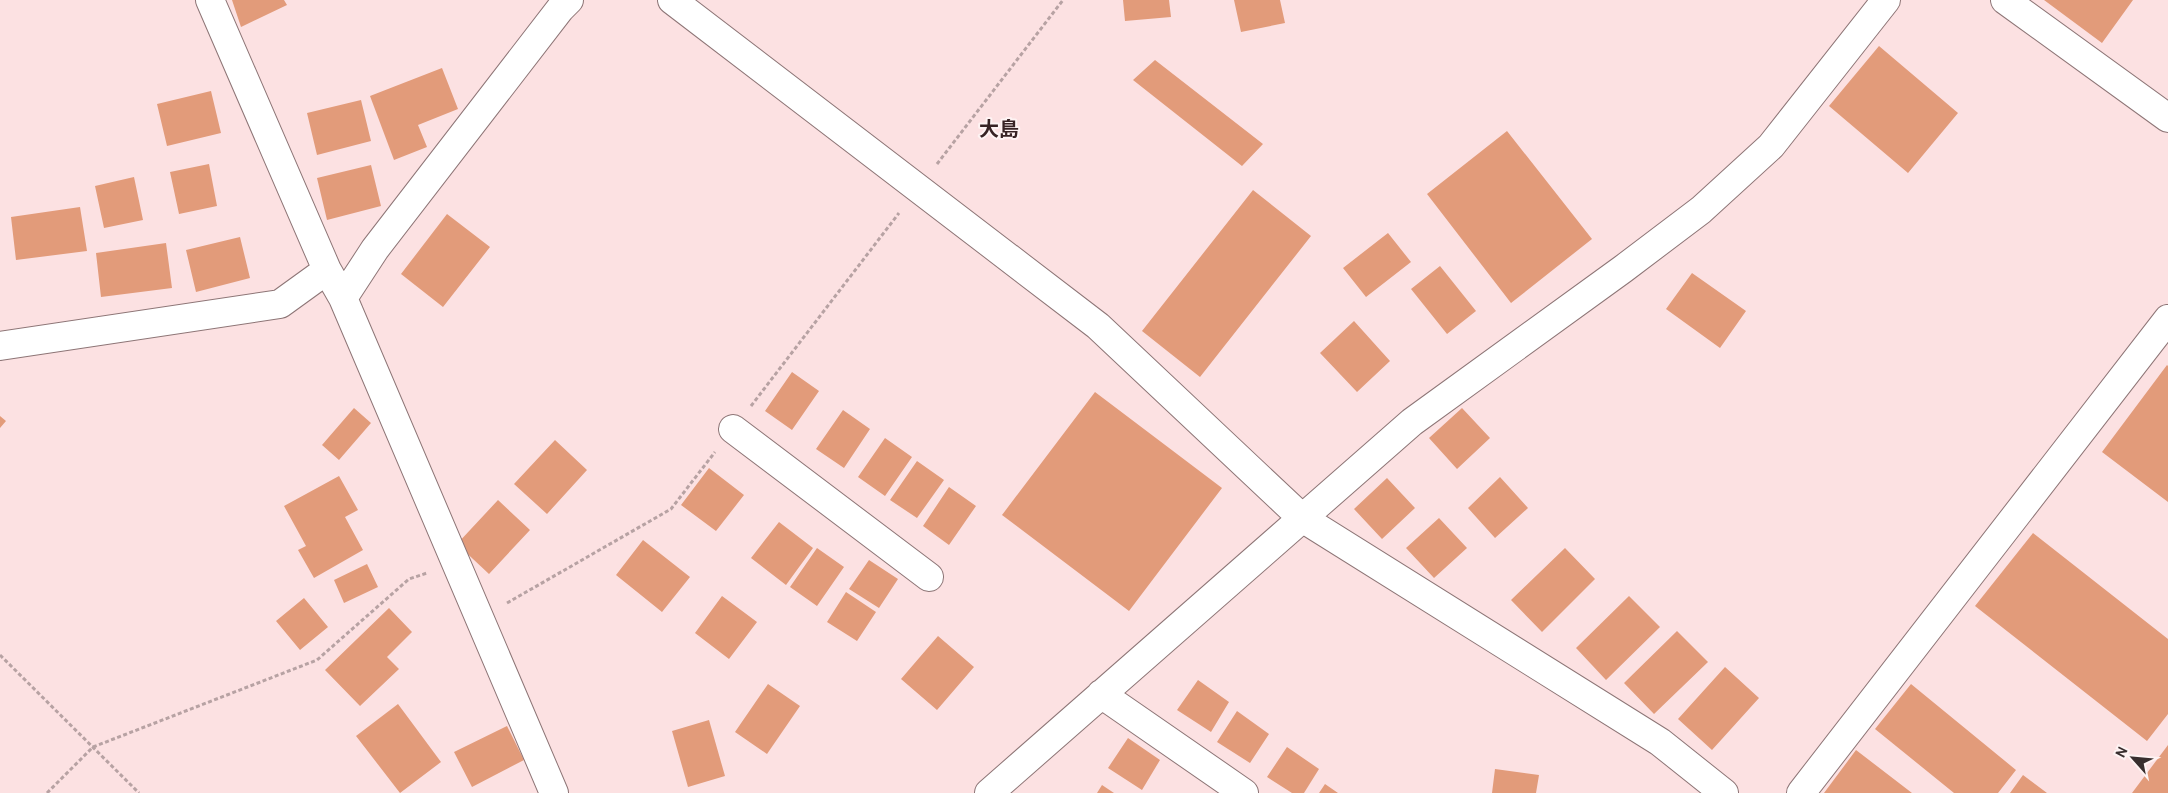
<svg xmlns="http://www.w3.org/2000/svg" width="2168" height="793" viewBox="0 0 2168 793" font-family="Overpass,'Noto Sans JP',sans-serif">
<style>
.building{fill:#e29b7a}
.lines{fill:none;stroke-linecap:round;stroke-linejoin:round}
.minor-casing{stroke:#8d7576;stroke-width:30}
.path{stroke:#b7a2a3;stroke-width:3;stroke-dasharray:4 2.5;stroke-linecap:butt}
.minor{stroke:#fff;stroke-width:28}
.labels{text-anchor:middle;stroke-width:4;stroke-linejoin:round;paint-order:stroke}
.quarter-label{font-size:20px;font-weight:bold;fill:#372324;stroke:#fef3f3}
</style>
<rect width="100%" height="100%" fill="#fce1e2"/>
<path class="building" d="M232,0h52l3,5 -46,22z
M1123,0h46l2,17 -46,4z
M1234,0h46l5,23 -44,9z
M2044,0h89l-31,43z
M1879,46l79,67 -50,60 -79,-67z
M1155,60l108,84 -21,22 -109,-86z
M442,68l16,41 -40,16 9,22 -33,13 -24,-64z
M211,91l10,42 -54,13 -10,-42z
M361,100l10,41 -54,14 -10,-42z
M1507,131l85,108 -81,64 -84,-109z
M209,164l8,42 -38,8 -9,-42z
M371,165l10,41 -54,14 -10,-42z
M134,177l9,43 -39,8 -9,-42z
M1253,190l58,46 -111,141 -58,-46z
M80,207l7,44 -71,9 -5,-43z
M447,214l43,33 -47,60 -42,-33z
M1388,233l23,29 -45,35 -23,-29z
M240,237l10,41 -54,14 -10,-42z
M166,243l6,45 -71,9 -5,-44z
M1440,266l36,45 -29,23 -36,-45z
M1692,273l54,38 -26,37 -54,-39z
M1354,321l36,40 -33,31 -37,-39z
M2167,365l1,1v136l-66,-50z
M792,372l27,19 -27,39 -27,-19z
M1095,392l127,96 -93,123 -127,-96z
M354,408l17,15 -32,37 -17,-15z
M1462,408l28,30 -33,31 -28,-31z
M843,410l27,19 -26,39 -28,-19z
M0,416l6,5 -6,7z
M885,438l27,19 -27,39 -27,-19z
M555,440l32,30 -40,44 -33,-30z
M917,461l27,19 -27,38 -27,-18z
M709,468l35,27 -28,36 -35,-26z
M339,476l19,34 -13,7 18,33 -49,28 -16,-28 8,-4 -22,-40z
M1500,477l28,31 -33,30 -27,-30z
M1387,478l28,30 -33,31 -28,-30z
M949,487l27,19 -27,39 -26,-19z
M498,500l32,30 -41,44 -32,-30z
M1439,518l28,30 -33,30 -28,-30z
M779,522l34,26 -27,37 -35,-27z
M2033,533l135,106v75l-21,27 -172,-135z
M643,540l47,37 -28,35 -46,-37z
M817,548l27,19 -27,39 -27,-19z
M1565,548l30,31 -53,53 -31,-32z
M869,560l29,19 -19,29 -30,-19z
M367,564l11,23 -34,16 -10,-23z
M846,592l30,20 -19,29 -30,-19z
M722,596l35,26 -28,37 -34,-26z
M1629,596l31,31 -54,53 -30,-32z
M304,598l24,29 -28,23 -24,-29z
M389,608l23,24 -25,25 12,12 -39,37 -35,-36z
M1677,631l31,31 -54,52 -30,-31z
M938,636l36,31 -37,43 -36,-31z
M1725,667l34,31 -47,52 -34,-31z
M1198,680l31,22 -18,30 -34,-22z
M768,684l32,22 -33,48 -32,-22z
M1911,684l105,86 -18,23h-44l-79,-64z
M398,704l43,58 -41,31 -44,-57z
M1237,711l32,23 -19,29 -33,-21z
M709,720l16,56 -37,11 -16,-56z
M507,726l17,34 -52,27 -18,-35z
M1128,738l32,22 -18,30 -34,-22z
M2168,745v48h-36z
M1287,747l32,22 -15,24h-12l-25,-16z
M1856,750l56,43h-88z
M1495,769l44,6 -3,18h-44z
M2023,775l24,18h-37z
M1325,784l13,9h-19z
M1102,785l12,8h-17z"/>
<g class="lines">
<g class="minor-casing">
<path id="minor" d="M210,0l117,270 16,28 211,495
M672,0l426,326 204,192 358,224 64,51
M2005,0l163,118
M343,298l32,-49 185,-240 9,-9
M0,346l280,-42 47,-34
M733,429l196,148
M1101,694l143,99
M989,793l423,-371 211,-153 78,-59 70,-64 115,-146
M1801,793l367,-474"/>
</g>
<path class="path" d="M937,164l126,-164
M751,406l148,-193
M507,603l164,-94 44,-57
M0,655l139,138
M47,793l46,-46 224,-87 92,-81 18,-6"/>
<use href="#minor" class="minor"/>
</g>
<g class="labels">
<g class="quarter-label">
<text x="999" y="136">大島</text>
</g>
</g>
<g transform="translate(2133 758) rotate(297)" stroke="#fef3f3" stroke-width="4" paint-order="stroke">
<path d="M0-4L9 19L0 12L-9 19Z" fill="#382e2e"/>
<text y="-8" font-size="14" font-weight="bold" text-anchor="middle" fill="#382e2e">N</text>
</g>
</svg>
